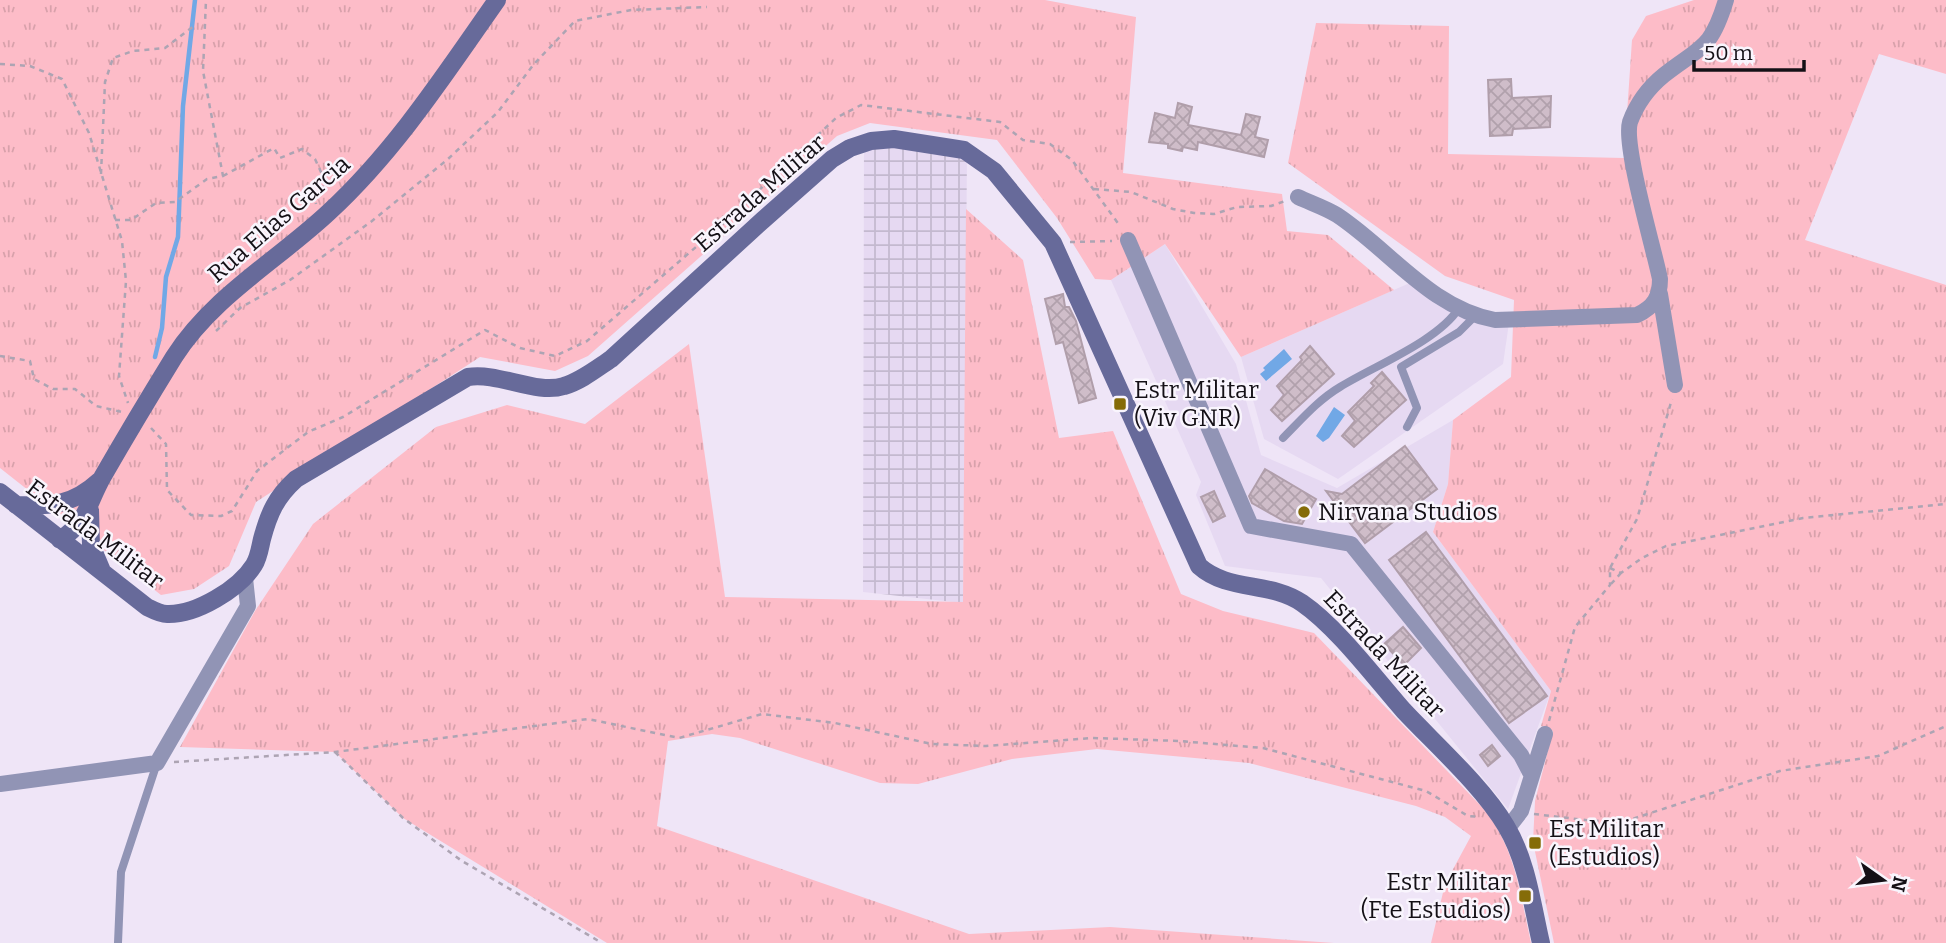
<svg xmlns="http://www.w3.org/2000/svg" width="1946" height="943" viewBox="0 0 1946 943" font-family="Bitter,serif">
<style>
.built{fill:#e6d9f2}
.industrial{fill:url(#industrial-grid)}
.grass{fill:url(#grass-tufts)}
.water{fill:#71a8e6}
.lines{fill:none;stroke-linecap:round;stroke-linejoin:round}
.stream{stroke:#71a8e6;stroke-width:4.5}
.building{fill:url(#building-cross-hatch);stroke:#b09eaa;stroke-width:2}
.path{stroke:#ada4b3;stroke-width:2.5;stroke-dasharray:5 5;stroke-linecap:butt}
.lane{stroke:#9194b5;stroke-width:8}
.street{stroke:#9194b5;stroke-width:16}
.secondary{stroke:#676a9a;stroke-width:18}
.poi-dot{fill:#856c08;stroke:#f9f5fd;stroke-width:2.5}
.labels{text-anchor:middle;stroke-width:5;stroke-linejoin:round;paint-order:stroke}
.street-label{font-size:24px;fill:#141016;stroke:#f9f5fd}
.poi-label{font-size:24px;fill:#141016;stroke:#f9f5fd;text-anchor:start}
</style>
<defs>
<pattern id="industrial-grid" width="8" height="8" patternUnits="userSpaceOnUse" patternTransform="scale(1.75)"><rect width="8" height="8" fill="#e6d9f2"/><path d="M0 4h8M4 0v8" fill="none" stroke="#c4b9cf"/></pattern>
<pattern id="grass-tufts" width="24" height="20" patternUnits="userSpaceOnUse" patternTransform="scale(1.75)"><rect width="24" height="20" fill="#fdbcc8"/><path d="M3 7l-1-3M5 7V3M7 7l1-3M15 17l-1-3M17 17v-4M19 17l1-3" fill="none" stroke="#d8a1ab"/></pattern>
<pattern id="building-cross-hatch" width="8" height="8" patternUnits="userSpaceOnUse" patternTransform="scale(1.75)"><rect width="8" height="8" fill="#cfbdc9"/><path d="M0 0l8 8M0 8l8-8" fill="none" stroke="#b1a1ac"/></pattern>
</defs>
<rect width="100%" height="100%" fill="#efe5f7"/>
<path class="built" d="M1165,244l71,120 25,91 76,33 116,-68 -5,64 -15,48 118,159 -43,118 -187,-231 -96,-12 -29,-71 5,-13 -90,-202z
M1412,282l97,41 -6,41 -165,115 -74,-40 -23,-82z"/>
<path class="industrial" d="M864,143l103,12 -4,448 -100,-11z"/>
<path class="grass" d="M0,0h1045l91,17 -13,156 159,21 5,37 41,4 66,55 -153,67 -76,-113 -54,36 -16,-1 -38,-61 -60,-78 -127,-17 -33,13 -249,220 -33,15 -75,-14 -224,145 -27,64 -35,23 -33,6 -161,-127z
M1694,0h252v74l-67,-20 -74,186 141,45v658h-392l-21,-101 2,-41 18,-70 -12,-5 10,-35 -118,-159 15,-48 5,-64 58,-43 3,-77 -69,-24 -157,-113 28,-140 133,3 -1,128 176,4 8,-118 14,-24z
M966,209l57,51 36,178 54,-7 68,163 42,17 91,22 166,172c35,38 40,89 51,138h-100l14,-59 26,-48 -26,-19 -29,-11 -167,-43 -152,-14 -85,10 -94,25 -38,-1 -140,-45 -28,-4 -44,7 -11,85 312,108 141,-7 224,16h-727l-204,-125 -68,-66 -155,-5 75,-136 58,-87 123,-97 71,-22 78,19 104,-80 36,253 238,5z"/>
<path class="water" d="M1284,349l8,10 -26,22 -6,-7 5,-4 -2,-2z
M1334,407l11,8 -16,23 -6,4 -7,-6z"/>
<g class="lines">
<path class="stream" d="M155,357l7,-29 4,-51 12,-40 5,-131 12,-106"/>
</g>
<path class="building" d="M1511,79l1,19 39,-2 -1,31 -37,2 -1,6 -22,1 -2,-56z
M1178,103l14,4 -4,18 53,10 5,-21 14,3 -5,20 13,3 -4,17 -66,-15 -1,8 -14,-3 -1,4 -14,-3v-4l-19,-2 6,-29 20,5z
M1063,294l2,13h4l7,14 20,77 -17,5 -16,-61 -7,2 -11,-45z
M1310,346l24,28 -52,47 -11,-11 13,-15 -7,-9 25,-26 -2,-3z
M1382,372l24,28 -52,47 -12,-11 13,-15 -7,-9 26,-26 -3,-3z
M1405,446l32,43 -72,54 -39,-52 16,3z
M1265,469l51,30 -14,25 -18,-3 -32,-18 -3,-7z
M1214,491l11,25 -12,6 -12,-25z
M1426,532l121,164 -38,27 -120,-163z
M1403,627l18,21 -17,17 -20,-21z
M1492,745l8,11 -12,10 -8,-11z"/>
<g class="lines">
<path class="path" d="M0,64l30,2 32,13 27,54 33,108 4,40 -7,95 9,27
M101,174l4,-92 8,-24 20,-7 32,-3 30,-23
M223,176l51,-28 6,10 22,-9 13,10 11,24 -11,14 1,7
M1094,189l37,3 42,17 21,4 20,1 23,-7 34,-1 14,-5
M115,220h16l25,-17 19,-1 32,-23 16,-3 -20,-105 3,-71
M1070,242l42,-1
M216,331l24,-23 50,-28 82,-59 76,-62 50,-47 36,-48 41,-43 56,-11 76,-3
M0,356l30,5 4,18 19,10h22l21,17 26,6
M151,428l15,16 1,46 24,25 30,1 11,-5 25,-40 51,-39 35,-15 142,-87 35,18 35,8 32,-15 138,-119 111,-104 25,-13 139,17 23,18 27,4 22,16 48,66
M1610,568l11,5 21,-15 24,-12 137,-28 143,-14
M1611,584l10,-11
M1549,721l26,-94 35,-42v-17l27,-49 35,-120
M335,752l68,66 59,43 140,82
M174,762l161,-10 253,-33 91,19 83,-24 73,9 97,21 54,2 107,-8 86,3 84,7 163,43 42,25 12,1
M1534,814l60,7 35,-1 151,-49 98,-15 68,-30"/>
<path class="lane" d="M1407,427l10,-19 -16,-41 58,-35 16,-16
M1283,438c18,-18 35,-38 57,-51 34,-21 98,-46 119,-79
M118,943l3,-71 36,-109"/>
<path class="street" d="M1298,197c13,6 28,11 39,18 53,35 93,93 158,105l142,-5c17,-8 23,-18 23,-36 -6,-30 -37,-134 -30,-157 7,-19 18,-34 34,-47 37,-29 47,-25 62,-75
M1128,240l123,286 100,18 170,211 10,19
M1660,294l15,91
M0,784l157,-21 91,-157 -3,-28
M1508,828l13,-17 24,-77"/>
<path class="secondary" d="M0,492l147,115c6,3 13,7 20,7 29,1 72,-25 87,-49 5,-8 6,-18 8,-26 7,-26 14,-42 34,-60l172,-102c31,-5 68,18 96,9 17,-5 32,-17 47,-27l152,-139 69,-61 18,-11 21,-7 23,-2 70,11 30,21 59,72 146,323c29,26 71,15 103,37 35,24 73,75 102,108 32,34 79,76 102,115 21,35 26,78 35,117
M16,505c34,2 57,0 83,-24
M90,510l1,35 11,26
M60,540c29,-20 27,-36 43,-64 23,-40 47,-80 71,-119 39,-61 104,-97 155,-145 67,-62 116,-138 168,-212"/>
</g>
<g class="poi-dot">
<rect x="1113" y="397" width="14" height="14" rx="3.5"/>
<circle cx="1304" cy="512" r="7"/>
<rect x="1528" y="836" width="14" height="14" rx="3.5"/>
<rect x="1518" y="889" width="14" height="14" rx="3.5"/>
</g>
<g class="labels">
<g class="street-label">
<text transform="translate(760 193) rotate(-41)" y="8">Estrada Militar</text>
<text transform="translate(279 219) rotate(-41)" y="8">Rua Elias Garcia</text>
<text transform="translate(95 534) rotate(37)" y="8">Estrada Militar</text>
<text transform="translate(1384 654) rotate(47)" y="8">Estrada Militar</text>
</g>
<g class="poi-label">
<text x="1134" y="398">Estr Militar<tspan x="1134" dy="28">(Viv GNR)</tspan></text>
<text x="1318" y="520">Nirvana Studios</text>
<text x="1549" y="837">Est Militar<tspan x="1549" dy="28">(Estudios)</tspan></text>
<text x="1511" y="890" text-anchor="end">Estr Militar<tspan x="1511" dy="28">(Fte Estudios)</tspan></text>
</g>
</g>
<g transform="translate(1883 880) rotate(104)" stroke="#f9f5fd" stroke-width="5" paint-order="stroke">
<path d="M0-5L12 26L0 18L-12 26Z" fill="#141016"/>
<text y="-10" font-size="19" font-weight="bold" text-anchor="middle" fill="#141016">N</text>
</g>
<path d="M1694 60v10h110v-10" fill="none" stroke="#141016" stroke-width="3.5"/>
<text x="1704" y="60" font-size="21" fill="#141016" stroke="#f9f5fd" stroke-width="5" paint-order="stroke">50 m</text>
</svg>
